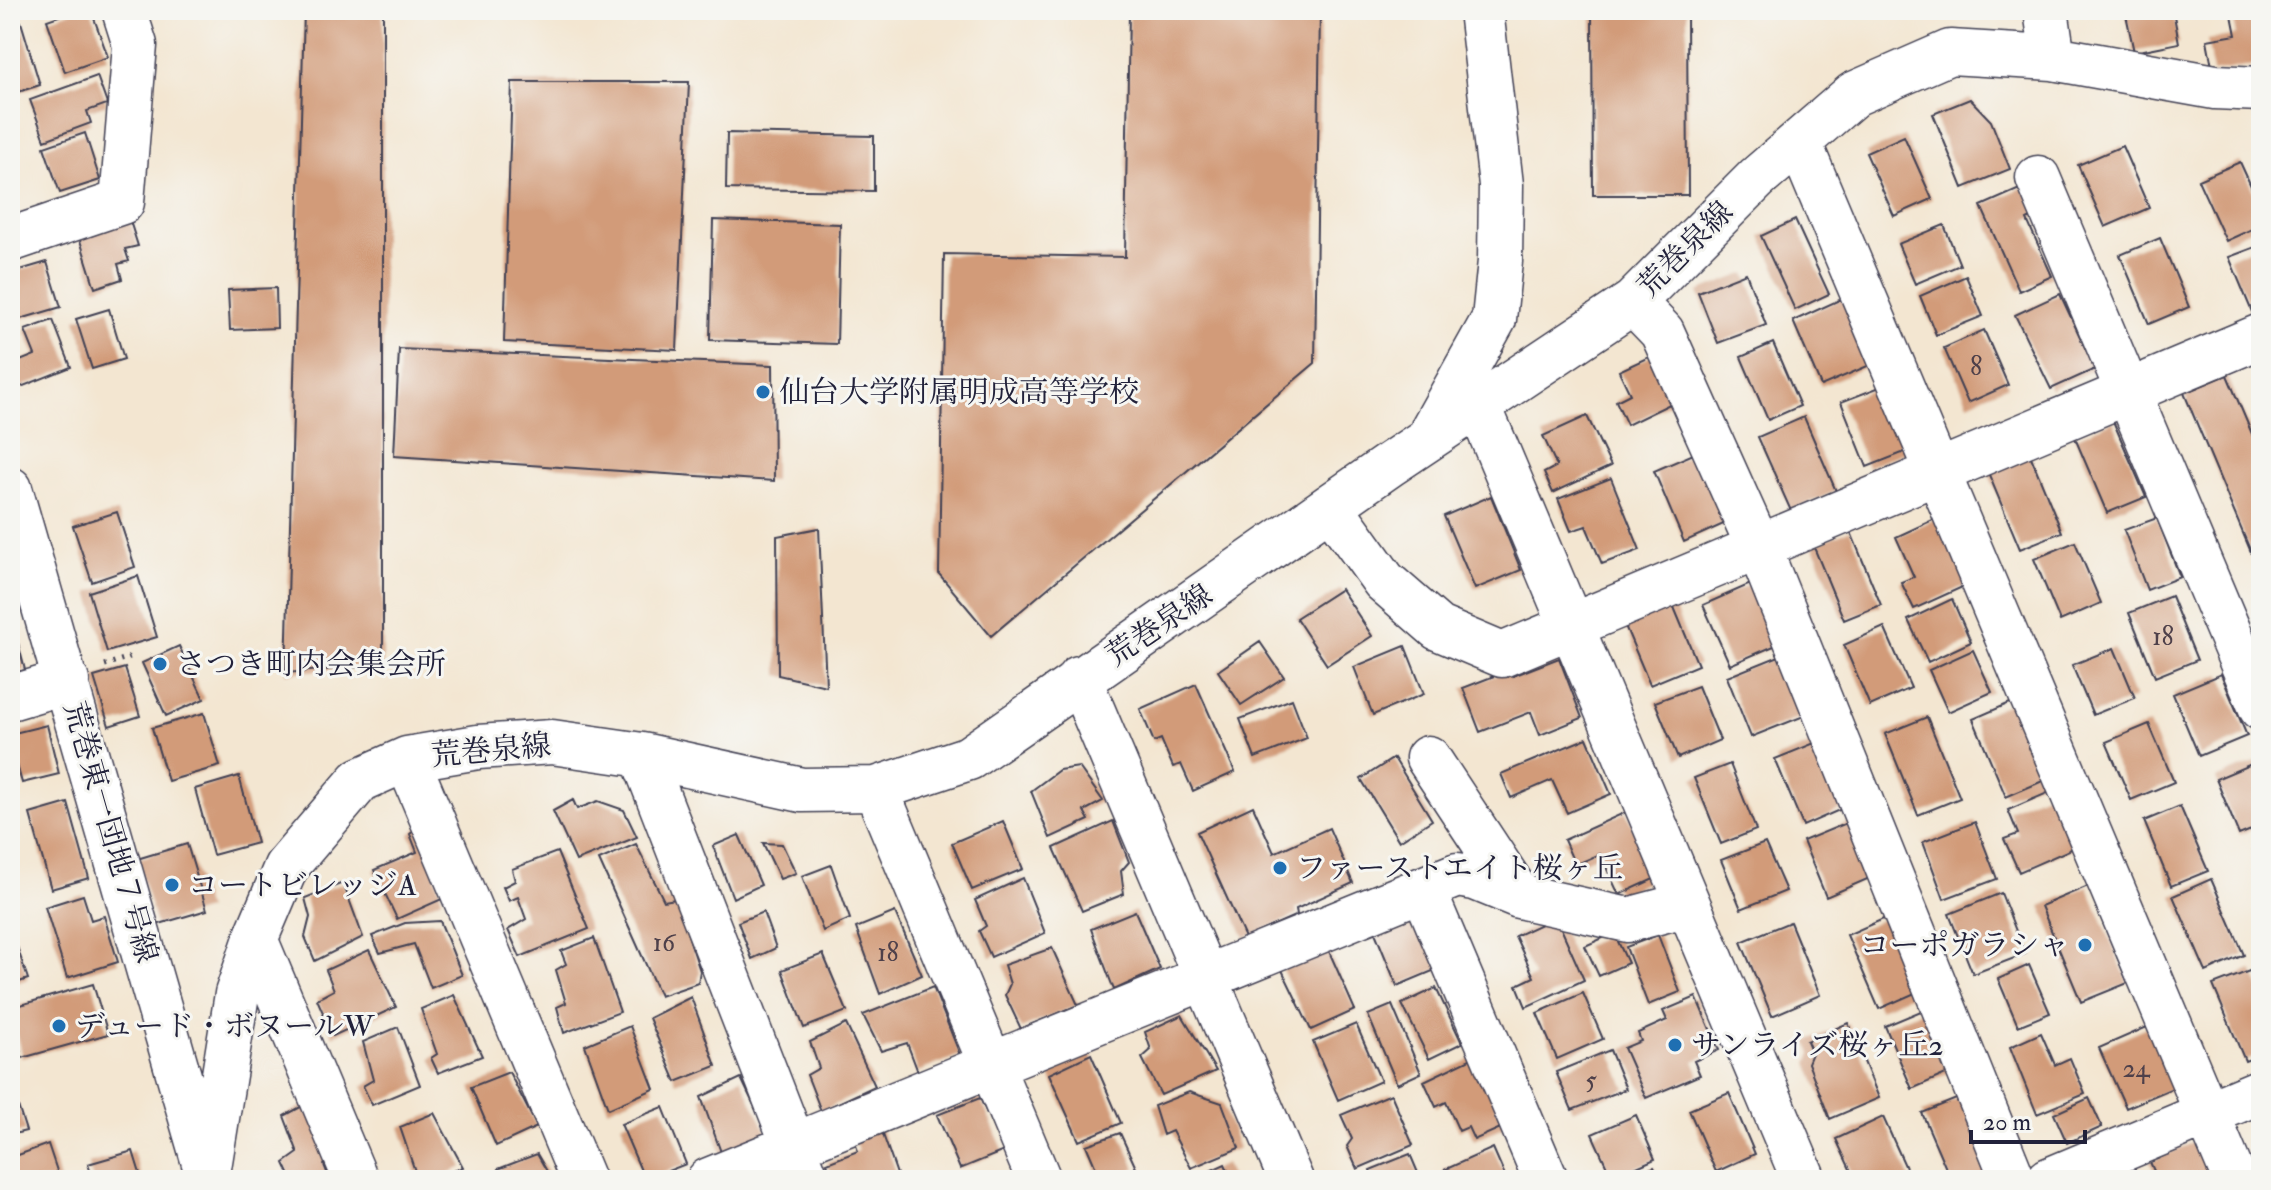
<svg xmlns="http://www.w3.org/2000/svg" width="2271" height="1190" viewBox="0 0 2271 1190" font-family="'IM FELL Double Pica','Noto Serif JP',serif">
<style>
.building{fill:#d29b79}
.lines{fill:none;stroke-linecap:round;stroke-linejoin:round}
.minor-casing{stroke:#413f52;stroke-width:47}
.path{stroke:#413f52;stroke-width:5;stroke-dasharray:2 6;stroke-linecap:butt}
.minor{stroke:#fff;stroke-width:44}
.poi-dot{fill:#1f6fb2;stroke:#f6f6f2;stroke-width:3}
.labels{text-anchor:middle;stroke-width:6;stroke-linejoin:round;paint-order:stroke}
.number-label{font-size:26px;fill:#4e404a}
.street-label{font-size:30px;fill:#22223b;stroke:#f6f6f2}
.poi-label{font-size:30px;fill:#22223b;stroke:#f6f6f2;text-anchor:start}
</style>
<rect width="100%" height="100%" fill="#f6f6f2"/>
<filter id="ink" filterUnits="userSpaceOnUse"><feTurbulence type="fractalNoise" baseFrequency=".0125" numOctaves="2"/><feDisplacementMap in="SourceGraphic" scale="16" xChannelSelector="R" yChannelSelector="G"/><feConvolveMatrix kernelMatrix="1 2 1 2 8 2 1 2 1" color-interpolation-filters="sRGB"/></filter>
<filter id="wash" filterUnits="userSpaceOnUse"><feTurbulence type="fractalNoise" baseFrequency=".006" numOctaves="4" result="noise"/><feDisplacementMap in="SourceGraphic" scale="32" xChannelSelector="R" yChannelSelector="G"/><feGaussianBlur stdDeviation="1.8" result="paint"/><feColorMatrix in="noise" values="0 0 0 0 0 0 0 0 0 0 0 0 0 0 0 0 0 1.4 0 .05"/><feComposite in="paint" operator="in"/></filter>
<g filter="url(#wash)">
<rect width="100%" height="100%" fill="#f3e6d1"/>
<g id="blocks">
<path class="building" d="M76,10h15l17,47 -43,15 -18,-52z
M304,10l79,3v652l-97,8z
M1129,10h191l-5,353 -324,273 -52,-62 5,-320 181,3z
M1592,10h95l1,185h-95z
M2125,10h48l6,33 -45,9z
M2231,10h30v54l-48,8 -6,-32 29,-5z
M21,22l19,63 -25,8 -5,-10v-57z
M97,76l10,28 -20,7 4,12 -46,17 -15,-40z
M512,82h177l-12,268 -173,-8z
M1970,99l21,22 19,48 -47,19 -30,-74z
M85,133l15,47 -40,13 -16,-46z
M727,133l147,3v55l-148,-2z
M1904,136l28,63 -38,17 -28,-63z
M2122,146l27,62 -44,19 -27,-62z
M2240,162l21,46v17l-35,16 -28,-61z
M2024,187l13,28 -10,5 25,56 -33,15 -38,-85z
M713,220l127,4 -3,120 -127,-4z
M1795,220l34,74 -34,16 -34,-74z
M130,221l8,25 -13,3 4,12 -11,3 4,15 -27,9 -16,-51z
M1944,225l16,40 -45,19 -17,-40z
M2160,238l29,69 -40,17 -29,-69z
M2261,245v64l-9,3 -23,-55z
M47,262l14,45 -44,13 -7,-24v-23z
M1746,273l20,52 -48,18 -20,-51z
M1966,276l17,40 -47,19 -16,-39z
M276,288l1,40 -47,2 -2,-40z
M2060,294l35,75 -44,20 -36,-74z
M1848,296l29,66 -56,24 -28,-65z
M109,309l15,50 -32,10 -16,-50z
M53,320l18,47 -55,22 -6,-24 25,-10 -10,-25z
M1984,330l24,55 -40,18 -24,-55z
M1773,343l27,63 -32,14 -27,-63z
M399,349l374,16 1,116 -380,-25z
M1653,355l23,46 -49,24 -11,-24 14,-7 -11,-23z
M2227,375l34,80v99l-8,3 -69,-164z
M1885,385l25,65 -43,17 -26,-65z
M1587,416l24,50 -58,27 -9,-20 13,-7 -14,-30z
M1804,417l32,74 -45,20 -33,-74z
M2113,421l33,76 -39,16 -32,-75z
M1698,452l30,70 -44,20 -30,-71z
M2029,452l33,80 -42,17 -33,-79z
M1611,478l29,72 -38,14 -16,-38 -15,5 -13,-32z
M1491,496l30,74 -46,19 -31,-73z
M117,512l18,55 -43,15 -19,-56z
M1939,517l30,67 -55,25 -13,-27 13,-5 -18,-40z
M2157,518l23,59 -33,13 -23,-60z
M819,528l7,158 -48,-11 -1,-139z
M1850,530l31,75 -37,15 -31,-75z
M2075,542l26,61 -41,18 -26,-62z
M138,576l19,61 -50,15 -18,-60z
M1755,582l26,61 -51,22 -27,-60z
M1341,589l31,47 -45,29 -31,-47z
M2171,596l26,64 -42,17 -26,-64z
M1952,599l19,43 -43,20 -20,-42z
M1671,600l27,65 -48,20 -27,-64z
M1884,627l27,61 -41,18 -26,-61z
M16,635l9,35 -15,4v-37z
M1260,642l24,35 -43,28 -23,-34z
M179,646l25,53 -38,17 -24,-53z
M1405,646l19,48 -51,21 -19,-48z
M2114,648l21,50 -42,17 -21,-50z
M1973,650l19,42 -44,20 -19,-42z
M1779,656l25,60 -53,21 -24,-60z
M1559,658l23,60 -42,17 -9,-23 -51,20 -17,-44 44,-17 6,5z
M125,668l15,48 -31,10 -15,-49z
M2221,674l26,62 -48,20 -26,-62z
M1196,684l39,88 -42,19 -12,-27 -8,3 -12,-28 -7,3 -14,-33z
M1698,686l22,54 -42,18 -23,-56z
M1292,699l15,39 -52,20 -15,-39z
M2012,702l33,78 -39,17 -33,-78z
M204,713l16,53 -52,15 -16,-53z
M1927,717l33,81 -42,17 -33,-81z
M2149,724l25,58 -43,18 -25,-58z
M47,725l12,49 -37,9 -5,-18 -7,2v-33z
M1587,738l24,56 -44,19 -15,-33 -41,18 -10,-24z
M1817,742l27,66 -41,18 -28,-67z
M1394,758l38,62 -33,21 -38,-62z
M2261,760v66l-22,9 -23,-56z
M1730,764l26,66 -35,14 -27,-66z
M1079,767l24,34 -19,10 5,9 -39,18 -19,-47 28,-21z
M239,776l18,67 -44,12 -18,-66z
M2052,791l24,56 -57,25 -15,-33 14,-5 -10,-24z
M573,800l4,9 21,-8 26,9 13,27 -61,24 -23,-50z
M68,803l21,75 -38,11 -21,-75z
M1253,806l21,47 55,-25 24,55 -57,26 1,6 -52,23 -48,-106z
M2180,806l28,65 -37,15 -27,-65z
M1626,812l30,66 -37,17 -19,-41 -25,11 -11,-25z
M1003,821l20,48 -51,21 -20,-47z
M1113,821l16,41 -8,9 3,23 -42,17 -28,-63z
M1849,822l23,55 -46,20 -23,-56z
M1975,822l22,57 -53,20 -21,-57z
M421,825l21,74 -45,20 -23,-49 43,-18 -7,-18z
M739,835l22,50 -28,13 -20,-52z
M763,843l19,1 14,29 -16,6z
M1765,843l21,48 -45,18 -20,-49z
M187,844l20,66 -51,15 -19,-66z
M636,844l28,57 12,-2 24,72 -2,12 -38,13 -61,-136z
M2261,846v23l-8,-19z
M557,852l32,77 -69,28 -12,-27 18,-11 -8,-22 -9,4 -6,-14 12,-6 -3,-12z
M831,865l19,54 -27,12 -21,-55z
M1023,878l22,55 -54,24 -12,-26 7,-5 -11,-26z
M2211,879l33,76 -38,17 -33,-76z
M343,883l20,54 -48,24 -10,-24 5,-20 -5,-19z
M2088,886l40,97 -47,19 -40,-96z
M2001,893l24,61 -52,20 -24,-60z
M83,895l8,25 13,-4 14,46 -51,16 -22,-71z
M1135,911l25,58 -46,21 -23,-61z
M763,912l13,36 -24,11 -14,-37z
M895,912l27,63 -42,19 -24,-66z
M1417,913l23,55 -43,18 -23,-56z
M1890,916l32,74 -43,19 -32,-74z
M1556,917l28,63 -58,27 -9,-22 17,-8 -19,-41z
M440,921l22,54 -31,13 -17,-44 -34,9 -8,-17 33,-13z
M1790,922l30,73 -48,21 -31,-74z
M10,926l18,53 -18,6z
M1614,933l14,30 -29,13 -14,-30z
M1658,935l22,57 -32,13 -22,-58z
M594,938l26,74 -56,21 -7,-26 9,-4 -10,-33 10,-6 -5,-13z
M1052,948l26,57 -57,24 -16,-34 5,-11 -6,-19z
M1328,949l27,61 -44,20 -29,-60z
M369,950l27,57 -63,29 -16,-37 17,-9 -8,-20z
M823,954l24,57 -43,17 -22,-58z
M2029,965l21,48 -32,13 -20,-47z
M2252,970l9,20v65l-16,6 -32,-76z
M93,984l15,50 -86,24 -12,-50z
M933,987l27,68 -42,17 -11,-29 -26,8 -18,-36z
M1436,988l26,55 -33,16 -27,-55z
M1583,993l20,46 -46,20 -20,-46z
M454,995l28,61 -44,17 -7,-15 6,-4 -16,-45z
M691,997l25,69 -40,16 -27,-64z
M1696,997l23,53 -25,11 6,14 -54,23 -22,-50 17,-7 -3,-8 29,-13 -4,-9z
M1392,1005l29,68 -24,11 -29,-69z
M1928,1008l27,62 -43,19 -27,-63z
M1182,1015l34,56 -55,24 -19,-37 9,-8 -6,-18z
M1848,1023l31,75 -49,21 -22,-56 4,-10 -5,-12z
M846,1024l29,62 -54,25 -14,-36 12,-7 -9,-26z
M1356,1024l25,57 -43,19 -25,-58z
M630,1026l24,63 -46,20 -23,-64z
M398,1027l22,58 -48,20 -9,-19 10,-6 -10,-38z
M2147,1027l26,61 -47,20 -27,-60z
M2041,1033l14,32 15,-7 15,36 -48,20 -27,-67z
M1610,1050l16,39 -54,21 -16,-38z
M1091,1054l30,69 -42,18 -30,-67z
M1474,1057l31,69 -31,14 -6,-13 -9,4 -13,-29 -10,5 -12,-26z
M509,1072l28,55 -41,19 -25,-59z
M741,1078l27,57 -46,20 -21,-58z
M10,1081l16,50 -16,4z
M1189,1092l33,11 17,45 -48,20 -19,-37 -9,4 -9,-29z
M1729,1093l26,61 -39,18 -27,-62z
M1391,1094l22,51 -56,24 -10,-23 5,-7 -11,-24z
M1966,1095l32,75 -23,10h-24l-29,-67z
M980,1098l24,53 -44,18 -23,-54z
M2089,1098l13,29 -35,16 -13,-29z
M308,1103l25,55 -9,7 6,15h-38l-8,-17 14,-10 -14,-37z
M663,1107l23,57 -41,16 -24,-56z
M434,1113l29,54 -31,13h-14l-18,-53z
M1636,1115l19,44 -43,19 -20,-44z
M1883,1117l28,62 -56,1 -19,-41z
M880,1126l19,54h-66l-6,-17 31,-12 -5,-14z
M1120,1133l16,35 -10,4 1,8h-26l-15,-35z
M2198,1140l18,40h-58l-8,-18z
M48,1144l12,36h-50v-22z
M1493,1148l14,32h-59l-4,-10z
M133,1151l9,29h-49l-5,-16z
M537,1154l15,26h-49l-5,-11z
M1410,1154l11,26h-47l-4,-10z
M1225,1164l7,16h-42z
M1654,1167l6,13h-38z"/>
</g>
</g>
<g filter="url(#ink)">
<use href="#blocks" fill-opacity="0" stroke="#413f52" stroke-width="2"/>
<g class="lines">
<g class="minor-casing">
<path id="minor" d="M2046,10l7,48
M1799,142l436,1038
M2038,178l223,530
M10,240l112,-38 13,-157 -11,-35
M1633,302l29,30 97,216 254,632
M1478,404l326,776
M1433,428l61,-109 6,-58 1,-76 -20,-175
M10,489l194,674
M1330,506l54,75 54,47 64,27 759,-319
M1079,678l212,502
M10,698l57,-17
M642,755l165,425
M1428,758l91,138
M407,759l176,421
M876,789l163,391
M1423,889l123,291
M256,941l100,239
M207,1180l30,-186 21,-61 28,-66 74,-87 47,-21 71,-12 74,-5 90,13 160,35 74,-1 93,-31 420,-293 244,-163 124,-124 97,-84 96,-42 103,6 162,29 46,2
M709,1180l748,-305 18,3 44,18 109,24 60,-16
M2049,1180l212,-89"/>
</g>
<path class="path" d="M105,665l28,-9"/>
<use href="#minor" class="minor"/>
</g>
</g>
<g class="poi-dot">
<circle cx="763" cy="392" r="8"/>
<circle cx="160" cy="664" r="8"/>
<circle cx="1280" cy="868" r="8"/>
<circle cx="172" cy="885" r="8"/>
<circle cx="2085" cy="945" r="8"/>
<circle cx="59" cy="1026" r="8"/>
<circle cx="1675" cy="1045" r="8"/>
</g>
<g class="labels">
<g class="number-label">
<text x="1976" y="375">8</text>
<text x="2163" y="645">18</text>
<text x="664" y="951">16</text>
<text x="888" y="961">18</text>
<text x="2136" y="1077">24</text>
<text x="1591" y="1089">5</text>
</g>
<g class="street-label">
<text transform="translate(1685 249) rotate(-45)" y="10">荒巻泉線</text>
<text transform="translate(1159 625) rotate(-34)" y="10">荒巻泉線</text>
<text transform="translate(491 750) rotate(-5)" y="10">荒巻泉線</text>
<text transform="translate(111 832) rotate(74)" y="10">荒巻東一団地７号線</text>
</g>
<g class="poi-label">
<text x="779" y="402">仙台大学附属明成高等学校</text>
<text x="176" y="674">さつき町内会集会所</text>
<text x="1296" y="878">ファーストエイト桜ヶ丘</text>
<text x="188" y="895">コートビレッジA</text>
<text x="2069" y="955" text-anchor="end">コーポガラシャ</text>
<text x="75" y="1036">デュード・ボヌールW</text>
<text x="1691" y="1055">サンライズ桜ヶ丘2</text>
</g>
</g>
<rect width="2271" height="1190" fill="none" stroke="#f6f6f2" stroke-width="40"/>
<path d="M1971 1130v12h114v-12" fill="none" stroke="#22223b" stroke-width="4"/>
<text x="1983" y="1130" font-size="24" fill="#22223b" stroke="#f6f6f2" stroke-width="6" paint-order="stroke">20 m</text>
</svg>
